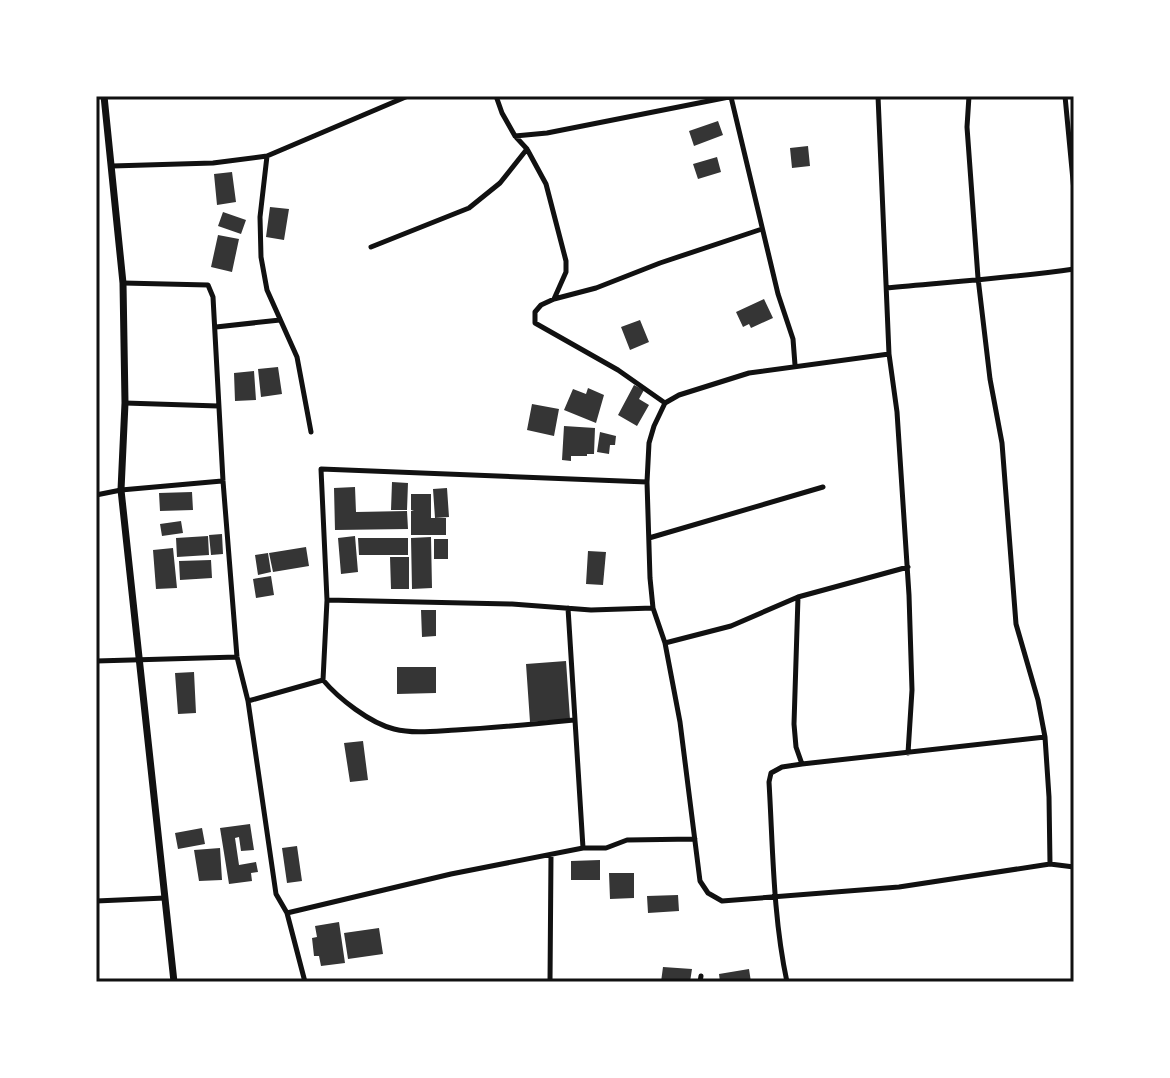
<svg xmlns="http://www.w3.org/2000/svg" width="1170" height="1078" viewBox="0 0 1170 1078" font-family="Manrope,sans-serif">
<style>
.building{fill:#353535}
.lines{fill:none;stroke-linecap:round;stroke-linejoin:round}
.minor{stroke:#111;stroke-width:5}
.tertiary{stroke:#111;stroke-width:7}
.neatline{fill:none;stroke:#111;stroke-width:3}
</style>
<rect width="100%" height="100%" fill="#fff"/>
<path class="building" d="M718,121l5,14 -29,11 -5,-15z
M808,146l2,20 -18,2 -2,-20z
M717,157l4,15 -23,7 -5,-15z
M232,172l4,30 -19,3 -3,-31z
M270,207l19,2 -5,31 -18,-3z
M223,212l23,8 -5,14 -23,-8z
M218,235l21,4 -7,33 -21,-5z
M764,299l9,19 -22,10 -2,-4 -6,3 -7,-15z
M640,320l9,22 -19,8 -9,-23z
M278,367l4,27 -21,3 -3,-28z
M254,371l2,29 -21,1 -1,-28z
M634,385l10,5 -5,9 10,6 -12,21 -19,-11z
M588,388l16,7 -8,28 -32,-13 9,-21 13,5z
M532,404l27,5 -5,27 -27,-6z
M564,426l31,2 -1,26h-7v2h-16v5l-9,-1z
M600,432l16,4 -1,9h-5l-1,9 -12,-2z
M392,482l16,1 -1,27h-16z
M355,487l1,25 51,-1 1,18 -73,1 -1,-42z
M447,488l2,29 -14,1 -2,-29z
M192,492l1,18 -33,1 -1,-18z
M411,494h20v24h15v17h-35v-24l3,-1h-3z
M181,521l2,12 -21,3 -2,-12z
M222,534l1,20 -12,1 -2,-20z
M208,536l1,19 -32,2 -1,-19z
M355,536l3,36 -17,2 -3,-36z
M431,537l1,51 -20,1 -1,-51z
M358,538h50v17h-49z
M434,539h14v20h-14z
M306,547l3,19 -36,6 -4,-19z
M173,548l4,40 -21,1 -3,-39z
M588,551l18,1 -3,33 -17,-1z
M268,553l3,19 -13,3 -3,-20z
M390,557h19v32h-18z
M211,560l1,18 -32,2 -1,-19z
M271,576l3,19 -18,3 -3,-19z
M421,610h15v26l-14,1z
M566,661l4,58 -40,3 -4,-58z
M397,667h39v26l-39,1z
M194,672l2,41 -18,1 -3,-41z
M363,741l5,39 -18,2 -6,-39z
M250,824l4,26 -13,1 -2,-14 -4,1 4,27 17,-3 2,10 -7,1 1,8 -23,3 -9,-56z
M202,828l3,16 -27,5 -3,-16z
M297,846l5,35 -15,2 -5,-35z
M220,848l2,32 -23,1 -5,-31z
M600,860v20h-29v-19z
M609,873h25v25l-24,1z
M678,895l1,16 -31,2 -1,-17z
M339,922l6,41 -24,3 -2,-10h-5l-2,-18 5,-1 -2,-11z
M379,928l4,26 -35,5 -4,-26z
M663,967l29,2 -2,13h-29z
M749,969l2,13h-31l-1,-8z"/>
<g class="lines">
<path class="minor" d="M496,96l6,17 13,23 12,13 19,35 20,77v11l-12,27
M878,96l11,258 8,58 12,183 3,95 -4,63
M969,96l-2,31 11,151 12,101 12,64 14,181 22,76 7,37 4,60 1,67
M1065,96l9,95
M731,97l47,197 15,45 2,26
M515,136l32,-3 187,-37
M267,156l-7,61 1,40 6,33 30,67 14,75
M112,166l101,-3 54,-7 141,-60
M371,247l98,-39 31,-25 27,-34
M123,283l85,2 5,12 10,184 14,176 11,44 28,193 11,19 18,69
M887,288c63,-6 125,-10 187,-19
M216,327l64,-7
M889,354l-140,19 -70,22 -14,8 -11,23 -5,17 -2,39 3,96 3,30 12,35 15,79 20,159 8,12 14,8 177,-14 151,-23 24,3
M125,403l93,3
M665,403l-47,-33 -83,-47v-11l6,-7 13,-6 42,-11 64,-25 102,-34
M96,495l25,-5 101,-9
M649,538l174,-51
M798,597l-4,127 2,23 6,17
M327,600l185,4 79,6 62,-2
M568,608l15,240
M665,643l66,-17 67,-29 110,-30
M96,661l141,-4
M323,680c16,19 47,43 71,49 20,5 42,2 62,1 40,-2 79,-6 118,-10
M248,701l75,-21 4,-80 -6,-131 326,13
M96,901l69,-3
M287,913l164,-39 132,-26h23l21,-8 68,-1
M550,982l1,-127
M700,982l1,-6
M787,982c-14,-65 -14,-133 -18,-200l2,-9 11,-6 20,-3 243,-27"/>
<path class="tertiary" d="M104,96l19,187 2,120 -4,87 53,492"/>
</g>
<rect width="1170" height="1078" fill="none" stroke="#ffffff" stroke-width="196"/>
<rect x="98" y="98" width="974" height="882" class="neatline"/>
</svg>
